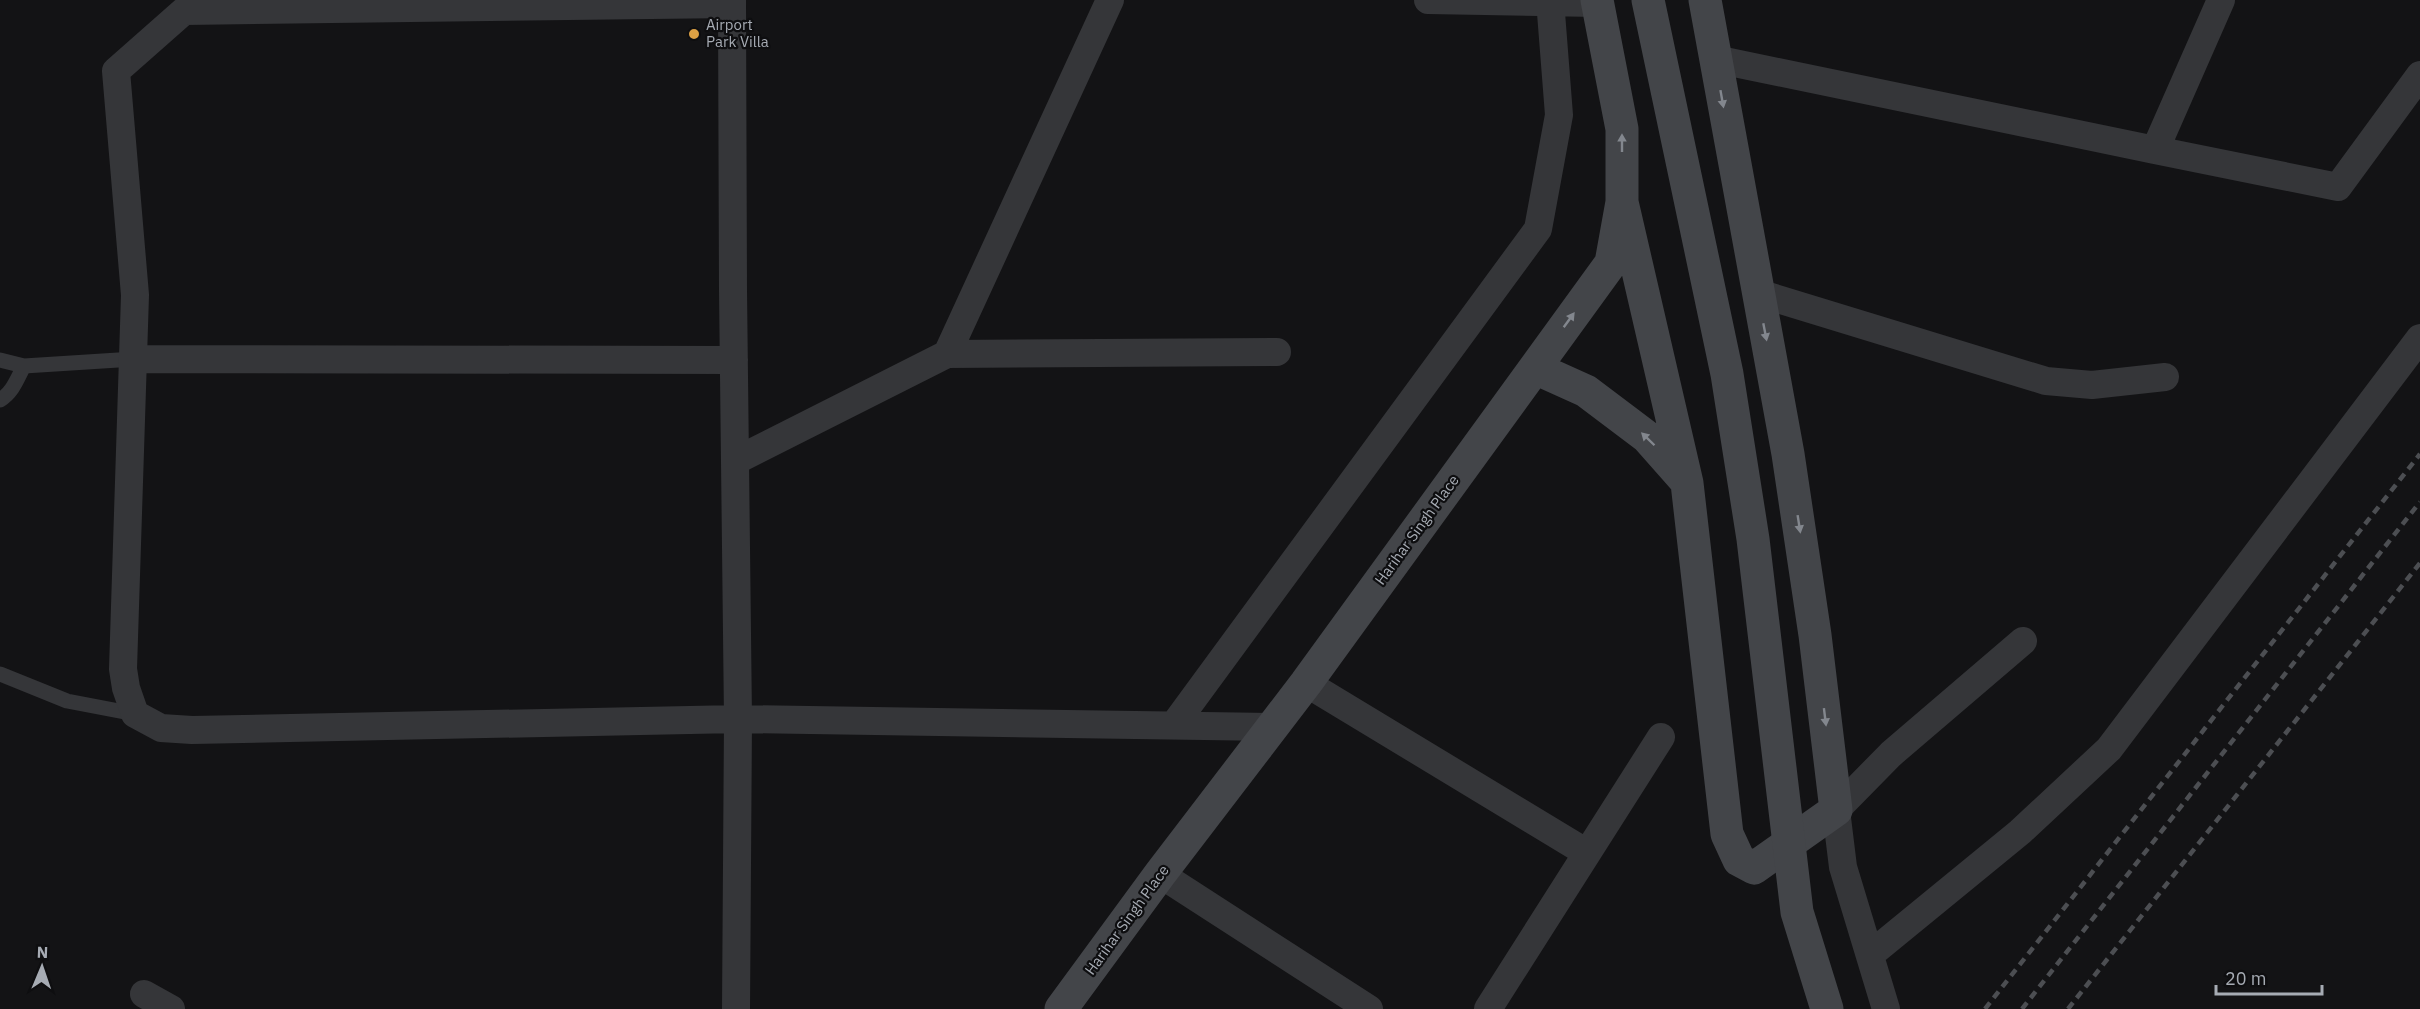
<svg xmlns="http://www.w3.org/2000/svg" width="2420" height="1009" viewBox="0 0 2420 1009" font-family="'IBM Plex Sans',sans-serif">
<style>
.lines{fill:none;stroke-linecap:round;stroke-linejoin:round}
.lane{stroke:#353639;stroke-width:15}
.street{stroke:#353639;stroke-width:28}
.secondary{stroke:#434549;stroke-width:33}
.rail{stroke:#4c4e52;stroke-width:4.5;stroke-dasharray:8 6;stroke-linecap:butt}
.secondary-bridge{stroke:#434549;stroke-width:33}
.oneway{fill:#83878e}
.poi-dot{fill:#dca044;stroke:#0e0e10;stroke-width:2}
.labels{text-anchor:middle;stroke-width:4.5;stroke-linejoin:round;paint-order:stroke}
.poi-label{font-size:15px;fill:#a6abb3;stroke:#0e0e10;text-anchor:start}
.street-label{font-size:15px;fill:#a6abb3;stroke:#0e0e10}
</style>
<rect width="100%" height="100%" fill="#131315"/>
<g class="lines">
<path class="lane" d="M0,360l24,6 110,-7
M0,400c13,-8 17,-21 24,-34
M0,674l67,27 68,13"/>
<path class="street" d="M732,0v4l1,286 5,429 -546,11 -31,-2 -26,-14 -9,-26 -3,-19 12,-374 -19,-224 68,-60 548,-7
M1428,0l170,3
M1715,59l440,91 66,-150
M2155,150l183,37 82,-112
M1758,293l288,88 46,4 73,-8
M947,354l330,-2
M134,359l600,1
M735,461l212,-107 163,-354
M1306,683l281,170
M1174,725l364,-496 21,-114 -9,-115
M1160,874l209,135
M1871,954l149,-122 89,-83 311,-411
M144,994l27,15
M736,1009l2,-290 534,8
M1488,1009l173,-272
M1886,1009l-43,-142 -7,-57 55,-56 132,-113"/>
<path class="secondary" d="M1622,202l65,281 40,351 12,26 15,8 82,-58 -21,-175 -27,-181 -83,-454
M1535,368l51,23 61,46 38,43
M1061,1009l99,-135 146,-191 305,-420 11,-61v-73l-25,-129"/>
<path class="rail" d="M1985,1009l435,-555
M2022,1009l398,-507
M2068,1009l352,-446"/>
<path class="secondary-bridge" d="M1648,0l79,374 26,165 44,373 30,97"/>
</g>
<defs><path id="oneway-solid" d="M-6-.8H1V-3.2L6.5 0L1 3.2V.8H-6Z" transform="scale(1.5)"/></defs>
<g class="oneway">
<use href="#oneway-solid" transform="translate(1722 99) rotate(80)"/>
<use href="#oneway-solid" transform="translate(1622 143) rotate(-90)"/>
<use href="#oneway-solid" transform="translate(1569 320) rotate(-54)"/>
<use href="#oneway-solid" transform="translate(1765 332) rotate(79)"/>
<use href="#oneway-solid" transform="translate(1648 439) rotate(-136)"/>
<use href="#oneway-solid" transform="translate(1799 524) rotate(81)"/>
<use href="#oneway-solid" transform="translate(1825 717) rotate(83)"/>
</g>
<circle class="poi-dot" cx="694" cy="34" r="6"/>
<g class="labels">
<g class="poi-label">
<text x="706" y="30">Airport<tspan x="706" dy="17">Park Villa</tspan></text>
</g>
<g class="street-label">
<text transform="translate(1417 530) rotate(-54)" y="5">Harihar Singh Place</text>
<text transform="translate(1127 920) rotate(-54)" y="5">Harihar Singh Place</text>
</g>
</g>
<g transform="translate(42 967) rotate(2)" stroke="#0e0e10" stroke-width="4.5" paint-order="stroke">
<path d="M0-4.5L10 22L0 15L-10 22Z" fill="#a6abb3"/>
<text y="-9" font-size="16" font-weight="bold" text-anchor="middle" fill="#a6abb3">N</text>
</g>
<path d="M2216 985v9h106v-9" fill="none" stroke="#a6abb3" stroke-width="3"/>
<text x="2225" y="985" font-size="18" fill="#a6abb3" stroke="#0e0e10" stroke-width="4.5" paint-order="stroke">20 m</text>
</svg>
